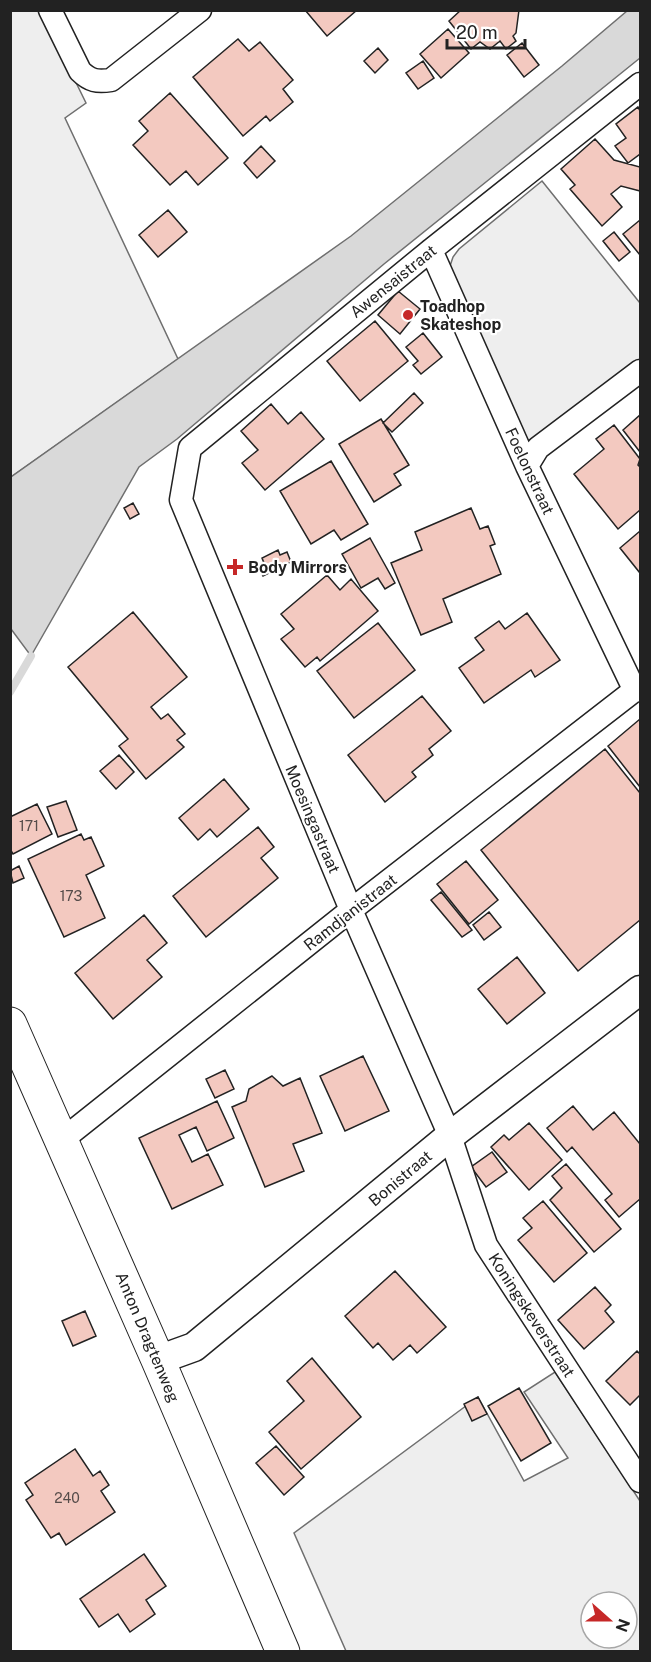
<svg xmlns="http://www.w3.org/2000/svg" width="651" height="1662" viewBox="0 0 651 1662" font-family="'Public Sans',sans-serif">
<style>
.green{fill:#eee;stroke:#6f6f6f;stroke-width:1.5;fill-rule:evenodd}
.water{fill:#d9d9d9;stroke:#6f6f6f;stroke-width:1.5}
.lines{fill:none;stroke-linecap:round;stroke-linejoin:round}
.stream{stroke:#d9d9d9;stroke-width:8}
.building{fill:#f3c9c0;stroke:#222;stroke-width:1.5}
.minor-casing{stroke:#222;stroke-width:25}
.tertiary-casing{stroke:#222;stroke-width:31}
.secondary-casing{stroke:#222;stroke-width:35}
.minor{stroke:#fff;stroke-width:22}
.tertiary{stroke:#fff;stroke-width:28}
.secondary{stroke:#fff;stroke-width:33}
.poi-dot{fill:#c62828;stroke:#fff;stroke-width:2}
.labels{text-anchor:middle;stroke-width:4.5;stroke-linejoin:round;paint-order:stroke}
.number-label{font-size:14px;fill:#564c4a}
.street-label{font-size:16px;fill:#222;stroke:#fff}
.poi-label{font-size:16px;font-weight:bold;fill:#222;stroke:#fff;text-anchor:start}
</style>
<rect width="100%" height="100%" fill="#fff"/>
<path class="green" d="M11,11h30l45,92 -21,15 113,241 -167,118z
M542,181l98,122v60l-113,88 -78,-182 4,-12 6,-8z
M555,1372l85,129v150h-294l-52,-118 184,-136 46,84 44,-23 -44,-66zM591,1602h36v36h-36z"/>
<path class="water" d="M627,11h13v47l-256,206 -207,175 -38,28 -108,189 -20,-27v-152l340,-241 211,-170z"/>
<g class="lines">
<path class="stream" d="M10,692l21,-36"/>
</g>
<path class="building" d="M305,10h52l-30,26z
M461,10h58l-3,23 -3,3 3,5 -10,8 -6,-8 -10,8 -10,-7 -9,7 -22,-28z
M448,29l21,24 -28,25 -21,-24z
M238,39l11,12 11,-9 33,38 -10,9 10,13 -23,19 -4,-5 -23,20 -50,-59z
M522,43l17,22 -15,12 -17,-22z
M378,48l10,12 -13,13 -11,-12z
M423,61l11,17 -16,11 -12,-16z
M170,93l58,65 -30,27 -12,-14 -16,14 -37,-40 15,-14 -9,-10z
M638,107l2,4v43l-12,9 -13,-17 11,-8 -10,-14z
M595,139l19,21 26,7v24l-19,-5 -10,8 11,13 -20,19 -32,-37 5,-4 -14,-16z
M261,146l14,15 -18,17 -13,-15z
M168,210l19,22 -29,25 -19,-22z
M640,220v35l-17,-21z
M614,232l16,20 -11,9 -16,-20z
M398,291l22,18 -20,25 -22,-19z
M375,321l33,40 -48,40 -33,-40z
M423,333l19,24 -21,17 -8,-9 5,-4 -12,-14z
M414,393l9,10 -31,29 -9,-9z
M271,404l17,20 13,-12 23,27 -59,51 -23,-27 16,-13 -17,-19z
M640,415v37l-17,-22z
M381,419l28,46 -15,9 7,11 -27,17 -35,-58z
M614,425l26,34 -2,6 2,2v43l-22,19 -44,-55 30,-25 -8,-10z
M331,461l37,63 -27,16 -7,-10 -23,14 -31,-53z
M133,503l6,11 -9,5 -6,-11z
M471,508l9,21 8,-3 7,18 -5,2 11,28 -58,25 9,23 -31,13 -30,-72 31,-13 -7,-18z
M640,531v42l-20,-25z
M370,538l25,45 -10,6 -7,-11 -17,10 -19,-34z
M278,550l2,5 7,-3 4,10 -28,14 -5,-10 6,-3 -2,-5z
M327,575l13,15 11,-11 27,32 -58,50 -3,-4 -12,10 -24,-28 13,-10 -13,-15z
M133,612l54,65 -36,30 10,12 7,-5 17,20 -8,6 7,7 -38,32 -27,-33 9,-7 -60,-72z
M527,613l33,47 -25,17 -4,-7 -47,33 -25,-35 25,-18 -9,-12 24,-17 6,8z
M378,623l37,47 -61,48 -37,-47z
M422,696l29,35 -22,18 4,6 -21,17 4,5 -31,25 -37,-47z
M640,719v68l-32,-41z
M605,749l35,44v127l-62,51 -97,-121z
M119,755l15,17 -18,17 -16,-18z
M224,779l25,30 -32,28 -7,-8 -12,11 -19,-22z
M66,801l11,29 -19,7 -11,-30z
M37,804l15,30 -39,20 -3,-5v-32z
M258,827l16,20 -13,11 17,20 -72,59 -33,-41z
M81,834l3,6 7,-3 13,29 -18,9 19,43 -41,19 -36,-78z
M466,861l32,39 -29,24 -32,-40z
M19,866l5,12 -11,5 -3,-12z
M441,892l31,38 -10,7 -31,-37z
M489,912l12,15 -17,13 -11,-15z
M144,915l23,28 -20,17 15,17 -49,42 -38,-46z
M517,957l28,36 -38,31 -29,-35z
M363,1056l26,55 -44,20 -25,-55z
M225,1070l9,19 -19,9 -9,-19z
M272,1076l11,10 17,-8 22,55 -29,11 11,27 -39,16 -33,-80 14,-6 3,-12z
M217,1101l17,37 -27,13 -11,-24 -17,8 13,27 16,-8 15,31 -51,24 -33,-71z
M573,1106l20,24 21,-18 26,32v55l-21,18 -14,-17 7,-6 -40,-47 -5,5 -20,-24z
M529,1123l33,37 -33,30 -38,-43 13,-12 5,5z
M492,1152l15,20 -21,15 -15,-20z
M566,1164l55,65 -27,23 -44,-52 12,-12 -10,-12z
M543,1201l44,52 -33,29 -36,-42 14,-12 -9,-10z
M395,1271l51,56 -29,26 -7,-8 -17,15 -15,-17 -5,5 -28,-32z
M595,1287l16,18 -6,6 9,11 -30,27 -26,-29z
M85,1311l11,25 -23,10 -11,-25z
M637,1351l3,3v41l-10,10 -24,-24z
M312,1358l49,59 -60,52 -32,-37 35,-31 -17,-20z
M519,1388l32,55 -30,18 -33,-55z
M478,1397l9,17 -15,7 -8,-17z
M276,1446l28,31 -20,18 -28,-32z
M75,1449l18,27 7,-5 9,14 -8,6 14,21 -49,33 -7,-12 -8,5 -25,-38 7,-5 -8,-12z
M144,1554l22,32 -20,14 9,14 -25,18 -12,-18 -19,13 -19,-28z"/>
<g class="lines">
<g class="minor-casing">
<path id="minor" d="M50,10l30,61c10,10 17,11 31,9l89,-70
M640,84l-209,166 -241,198 -9,52 170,410 99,226 36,109 154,236
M431,250l96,216 108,225
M527,466l11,-18 102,-77
M62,1140l289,-230 289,-224"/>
</g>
<g class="tertiary-casing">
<path id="tertiary" d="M158,1360l36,-13 256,-211 190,-146"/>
</g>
<g class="secondary-casing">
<path id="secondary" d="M10,1024l148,336 125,292"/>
</g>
<use href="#minor" class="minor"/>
<use href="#tertiary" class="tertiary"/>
<use href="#secondary" class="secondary"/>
</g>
<g class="poi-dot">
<circle cx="408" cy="315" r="6"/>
<path d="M232 558h6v6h6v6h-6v6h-6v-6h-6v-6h6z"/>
</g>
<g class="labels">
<g class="number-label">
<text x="29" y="831">171</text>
<text x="71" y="901">173</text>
<text x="67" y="1503">240</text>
</g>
<g class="street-label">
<text transform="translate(393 281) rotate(-39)" y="6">Awensaistraat</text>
<text transform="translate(530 471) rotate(65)" y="6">Foelonstraat</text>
<text transform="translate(313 819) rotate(67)" y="6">Moesingastraat</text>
<text transform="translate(350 912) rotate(-38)" y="6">Ramdjanistraat</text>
<text transform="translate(400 1178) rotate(-40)" y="6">Bonistraat</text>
<text transform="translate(532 1315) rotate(57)" y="6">Koningskeverstraat</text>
<text transform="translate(148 1337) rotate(67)" y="6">Anton Dragtenweg</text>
</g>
<g class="poi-label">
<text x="420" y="312">Toadhop<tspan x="420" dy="18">Skateshop</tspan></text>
<text x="248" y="573">Body Mirrors</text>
</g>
</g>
<rect width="651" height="1662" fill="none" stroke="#222222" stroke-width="24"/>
<g transform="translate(609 1620) rotate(111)"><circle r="28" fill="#ffffff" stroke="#a7a7a7" stroke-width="1.5"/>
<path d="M0-4.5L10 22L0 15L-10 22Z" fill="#c62828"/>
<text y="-9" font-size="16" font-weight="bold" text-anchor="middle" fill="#222222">N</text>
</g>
<path d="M447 39v9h78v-9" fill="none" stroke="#222222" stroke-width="3"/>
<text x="456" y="39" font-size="18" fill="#222222" stroke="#ffffff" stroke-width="4.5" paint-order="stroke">20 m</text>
</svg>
